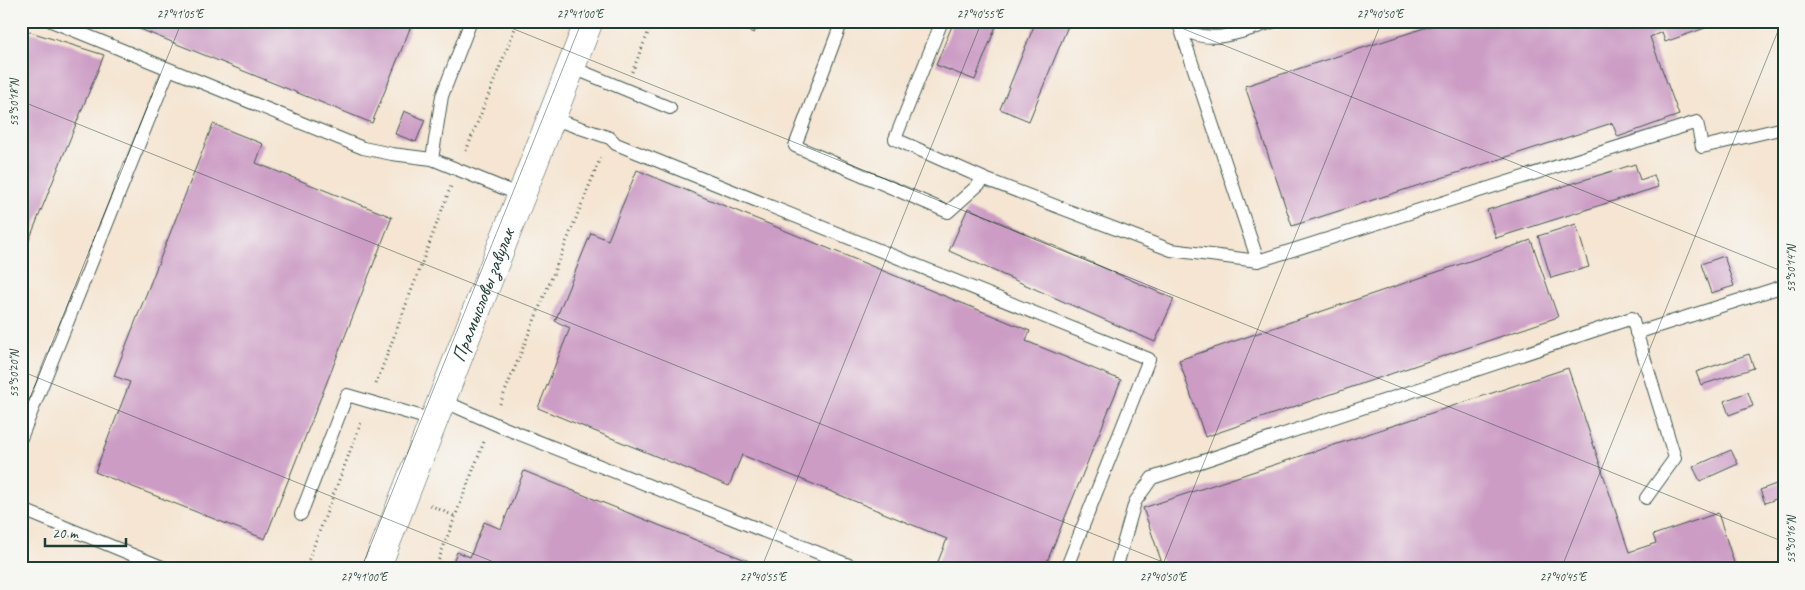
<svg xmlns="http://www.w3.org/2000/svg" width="1805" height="590" viewBox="0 0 1805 590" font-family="Caveat,sans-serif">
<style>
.building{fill:#cc9cc5}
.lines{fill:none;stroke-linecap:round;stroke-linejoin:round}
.service-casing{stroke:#3f564c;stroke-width:14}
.tertiary-casing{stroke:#3f564c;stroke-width:29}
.path{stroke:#3f564c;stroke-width:3;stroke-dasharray:1 4;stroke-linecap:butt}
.service{stroke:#fff;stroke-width:12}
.tertiary{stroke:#fff;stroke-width:28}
.ticks{fill:none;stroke:#1f3d34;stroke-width:1;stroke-opacity:0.45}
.labels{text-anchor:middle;stroke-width:4;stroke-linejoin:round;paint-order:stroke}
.street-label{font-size:20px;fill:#1f3d34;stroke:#f6f6f2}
.neatline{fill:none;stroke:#1f3d34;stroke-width:2}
.ticks-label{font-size:12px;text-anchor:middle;fill:#1f3d34}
</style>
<rect width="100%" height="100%" fill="#f6f6f2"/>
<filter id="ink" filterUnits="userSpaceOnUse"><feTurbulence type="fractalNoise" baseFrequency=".02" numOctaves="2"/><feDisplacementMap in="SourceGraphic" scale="10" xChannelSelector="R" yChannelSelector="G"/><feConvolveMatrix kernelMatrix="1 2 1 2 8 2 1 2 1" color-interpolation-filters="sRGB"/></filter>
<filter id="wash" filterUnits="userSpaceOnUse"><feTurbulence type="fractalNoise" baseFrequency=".0096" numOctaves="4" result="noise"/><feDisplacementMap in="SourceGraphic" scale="20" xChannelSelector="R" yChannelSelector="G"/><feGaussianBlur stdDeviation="1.12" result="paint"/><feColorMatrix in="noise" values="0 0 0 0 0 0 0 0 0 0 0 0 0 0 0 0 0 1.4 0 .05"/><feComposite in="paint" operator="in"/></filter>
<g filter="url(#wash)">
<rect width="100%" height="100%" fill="#f5e5d2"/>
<g id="blocks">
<path class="building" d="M120,21h293l-41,102z
M723,21h36l-5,12z
M954,21h44l-23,59 -39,-15z
M1036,21h34l-41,100 -29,-12z
M1446,21h257l2,7 -40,14 -3,-10 -12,5 29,78 -61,22 -6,-14 -320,103 -47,-140z
M21,29l83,26 -83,205z
M404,111l21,9 -9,22 -21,-8z
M213,124l50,20 -7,19 136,54 -127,322 -170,-67 35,-90 -16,-6z
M1635,164l5,16 14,-5 4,12 -162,51 -9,-28z
M637,170l393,161 -4,10 95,39 -77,189h-109l12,-30 -205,-84 -13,31 -191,-78 32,-80 -15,-7 36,-88 17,7z
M968,208l206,91 -19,43 -206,-91z
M1576,224l13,43 -38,11 -13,-42z
M1531,240l27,77 -353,120 -26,-77z
M1724,256l10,30 -23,7 -10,-29z
M1749,354l5,14 -53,17 -5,-13z
M1568,368l61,184 27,-9 -3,-8 65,-22 18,56h-572l-21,-61z
M1748,392l5,14 -24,9 -5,-14z
M1731,450l7,14 -38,17 -7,-14z
M524,471l244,98h-318l7,-17 13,5 14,-35 17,7z
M1784,481v15l-19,7 -5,-13z"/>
</g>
</g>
<g filter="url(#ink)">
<use href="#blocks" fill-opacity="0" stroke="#3f564c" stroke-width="1"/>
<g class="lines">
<g class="service-casing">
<path id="service" d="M51,21l118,48
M842,21l-47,125 153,66 37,-33 186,71 87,11
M942,21l-47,118 90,40
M1176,23c29,27 67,8 99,-2
M1180,27l78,234 439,-139 5,25 82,-19
M571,67l99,41
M551,118l59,20 6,6 533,215 -83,210
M432,159l10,-63 29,-75
M1636,333l148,-47
M441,400l61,27 357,142
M21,438l148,-369 194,79 29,6 40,5 88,36
M21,509l146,60
M301,514l46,-119 86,25
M1116,569l19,-67 17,-24 480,-160 43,140 -29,40"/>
</g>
<g class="tertiary-casing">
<g id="tertiary">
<path id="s1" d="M376,569l213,-548"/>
</g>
</g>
<path class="path" d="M632,72l21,-51
M466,151l52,-130
M376,384l75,-198
M500,404l101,-247
M430,505l24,11
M305,569l57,-149
M435,569l50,-130"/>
<use href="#service" class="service"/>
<use href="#tertiary" class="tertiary"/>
</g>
</g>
<path class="ticks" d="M494,21l1290,521M1164,21l620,251M21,101l1159,468M21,371l490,198M21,420l161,-399M361,569l221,-548M761,569l221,-548M1161,569l221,-548M1561,569l221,-548"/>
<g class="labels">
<g class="street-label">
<text dy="7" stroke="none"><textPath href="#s1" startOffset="294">Прамысловы завулак</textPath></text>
</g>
</g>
<rect width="1805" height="590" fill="none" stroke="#f6f6f2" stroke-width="55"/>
<path d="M45 538v8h81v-8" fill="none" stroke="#1f3d34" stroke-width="2.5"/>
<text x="52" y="538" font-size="15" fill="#1f3d34" stroke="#f6f6f2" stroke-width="4" paint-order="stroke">20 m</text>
<rect x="28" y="28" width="1750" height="534" class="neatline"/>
<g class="ticks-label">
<text x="180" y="18">27°41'05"E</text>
<text x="580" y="18">27°41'00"E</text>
<text x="980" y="18">27°40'55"E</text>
<text x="1380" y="18">27°40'50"E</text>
<text transform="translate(14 103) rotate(-90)" y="4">53°50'18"N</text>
<text transform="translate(1791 269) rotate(-90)" y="4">53°50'14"N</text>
<text transform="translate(14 374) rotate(-90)" y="4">53°50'20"N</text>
<text transform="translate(1791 540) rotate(-90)" y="4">53°50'16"N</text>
<text x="364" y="581">27°41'00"E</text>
<text x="763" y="581">27°40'55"E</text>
<text x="1163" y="581">27°40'50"E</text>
<text x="1563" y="581">27°40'45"E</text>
</g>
</svg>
